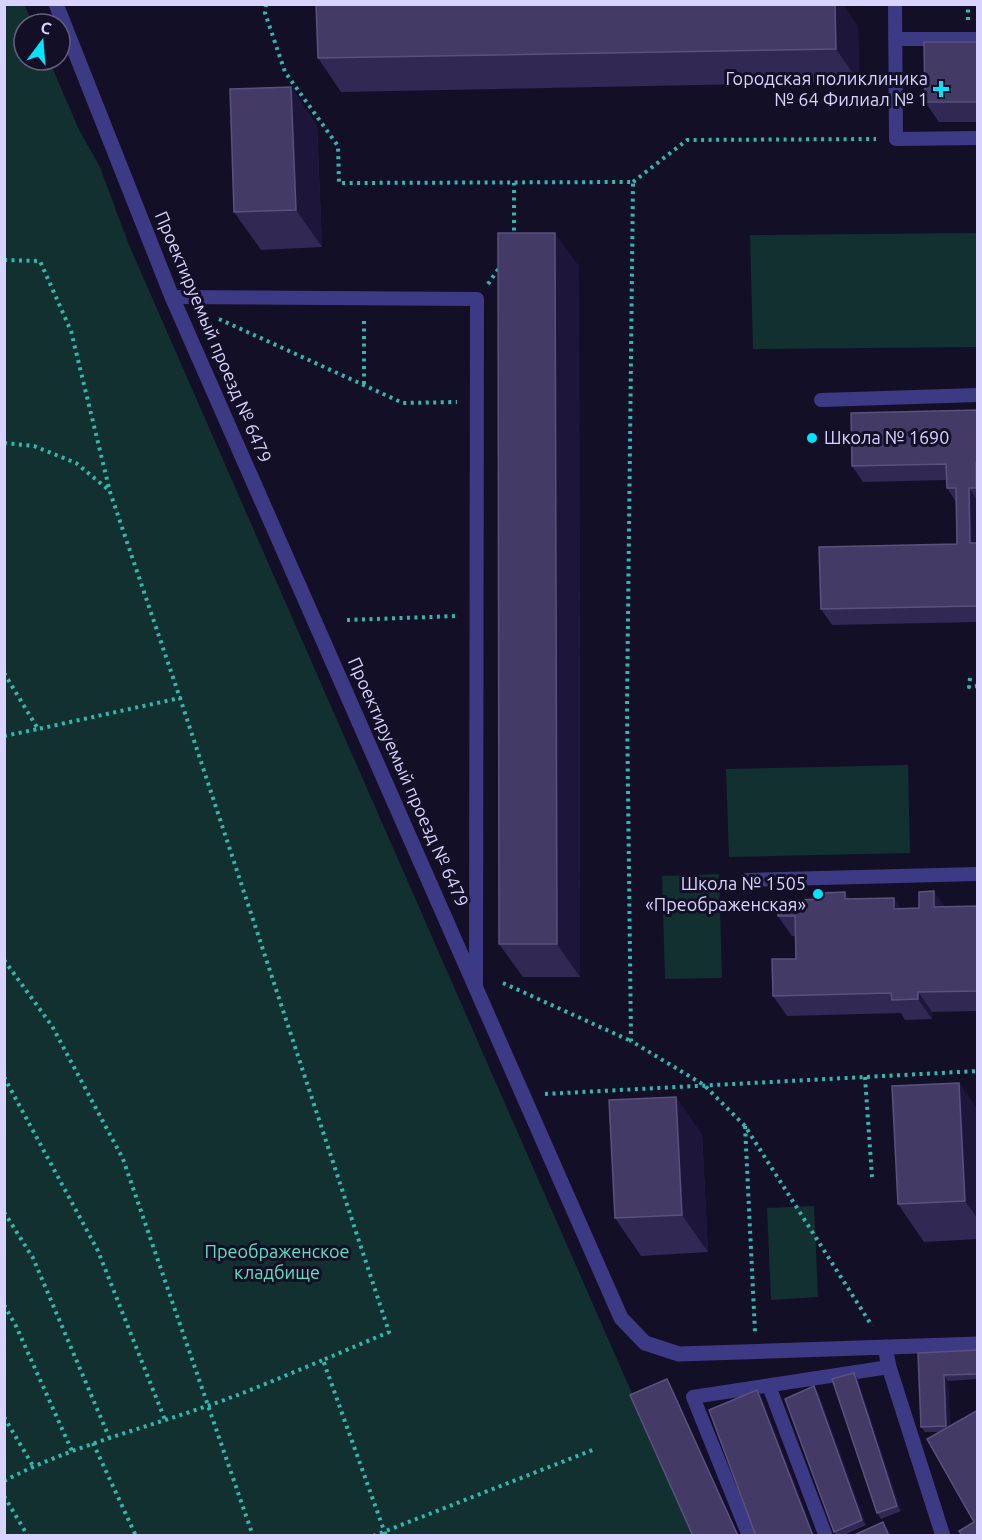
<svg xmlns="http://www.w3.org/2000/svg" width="982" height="1540" viewBox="0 0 982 1540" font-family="Ubuntu,sans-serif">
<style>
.green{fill:#12302f}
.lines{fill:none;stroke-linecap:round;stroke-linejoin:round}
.path{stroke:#2fb8b0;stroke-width:4;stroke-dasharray:3 4.5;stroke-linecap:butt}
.lane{stroke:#3d3a85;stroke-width:14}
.street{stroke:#3d3a85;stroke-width:15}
.wall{fill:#312854}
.shaded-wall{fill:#1d163a}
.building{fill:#433a66;stroke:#5a527e;stroke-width:1.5}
.poi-dot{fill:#00e5ff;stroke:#130f26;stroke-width:2}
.labels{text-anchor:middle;stroke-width:6;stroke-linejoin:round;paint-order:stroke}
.poi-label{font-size:18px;fill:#d9d4ff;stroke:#130f26;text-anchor:end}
.street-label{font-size:18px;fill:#d9d4ff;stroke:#130f26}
.park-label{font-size:18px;fill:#5fe0c0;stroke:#130f26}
</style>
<rect width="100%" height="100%" fill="#130f26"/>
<path class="green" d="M24,4l9,20h-9v36h25l30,70 20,35 30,80 565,1290 -689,1 -1,-1531z
M977,233v114l-224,2 -3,-114z
M908,765l2,88 -181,4 -3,-88z
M719,874l3,104 -57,1 -3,-103z
M814,1206l4,91 -47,3 -4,-92z"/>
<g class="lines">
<path class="path" d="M266,4l-1,9 20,59 53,74 1,37 294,-1 -6,524 4,335 73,44 41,41 127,200
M968,20v-16
M633,182l54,-42 189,-1
M514,238v-55
M4,260l36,1 31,70 39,161 70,206
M488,284l13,-19
M219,319l184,84 54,-1
M364,384v-65
M4,443l30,3 42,17 34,28
M347,620l110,-4
M4,673l34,56 142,-31 209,634 -66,28 63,176
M970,678l-1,9 9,-1
M4,736l34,-7
M4,960l48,66 71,133 130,377
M503,983l128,58
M4,1077l94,174 67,169
M865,1077l7,100
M545,1094l433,-23
M745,1126l10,206
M4,1212l29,46 76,179
M4,1305l12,21 56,125
M4,1417l29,49
M93,1443l43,93
M4,1481c65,-34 135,-51 203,-75 39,-13 77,-30 116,-46
M4,1496l24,40
M373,1536l222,-87"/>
<path class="lane" d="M895,4l1,135 82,-1
M895,39h83
M172,297l305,2 -1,687
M821,400l157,-5
M747,880l231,-6
M769,1386l56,148
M749,1536l-56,-139 196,-30"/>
<path class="street" d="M56,4l116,293 449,1021 24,25 34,11 299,-10
M885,1347l4,20 54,169"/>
</g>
<path class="wall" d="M858,26l1,56 -518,10 -23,-34z
M978,42v80h-39l-14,-20z
M317,125l5,122 -61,3 -27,-38z
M579,266l1,711h-57l-24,-33z
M978,410v212l-146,3 -11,-16 136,-65 -1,-42 -9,-14v-8l-84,2 -11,-16z
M845,892l5,7 51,9 77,-2v105l-46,1v7l-27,1 -4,-7 -114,3 -14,-20 23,-37v-23h-4l-14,-20 41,-17z
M959,1083l19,27v129l-54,3 -26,-38z
M702,1134l6,118 -67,4 -26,-38z
M978,1350v29l-30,2 2,45 24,96 -35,-90h-14l-4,-5 -3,-74z
M854,1373l3,5 44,133 -20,8 -4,-6z
M818,1392l48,133 -24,11h-6l-2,-4z"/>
<path class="shaded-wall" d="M835,4h8l15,22 1,56 -23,-33z
M291,87l26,38 5,122 -26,-37z
M555,233l24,33 1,711 -23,-33z
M976,463l2,3v24l-2,-2z
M969,488l9,13v53l-8,-11z
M934,891l14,20 -14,-4z
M845,892l14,20 -14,-13z
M894,898l14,20 -14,-9z
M918,992l14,20v7l-14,-20z
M959,1083l19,27v109l-13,-18z
M676,1097l26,37 6,118 -26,-37z
M854,1373l3,5 44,133 -4,-5z
M944,1375l4,6 2,50 -4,-5z
M667,1379l4,5 68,152h-1z
M814,1386l4,6 48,133 -4,-5z
M757,1390l4,5 54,141h-2z
M883,1522l7,10 2,4h-3z"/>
<path class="building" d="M316,4h519l1,45 -518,9z
M924,42h54v60h-53z
M291,87l5,123 -62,2 -4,-123z
M498,233h57l2,711h-58z
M978,410v53h-2v25h-7l1,55h8v63l-157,3 -2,-62 138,-3 -1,-56h-9l-1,-24 -94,2 -1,-53z
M934,891v16l44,-1v85l-60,1v7l-26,1 -1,-7 -118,3 -1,-37h24l-1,-43h-17v-15l41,-2v-6l26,-1v7l49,-1v11l25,-1v-16z
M959,1083l6,118 -67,3 -6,-118z
M676,1097l6,118 -67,3 -6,-118z
M978,1350v24l-34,1 2,51 -25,1 -3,-74z
M854,1373l43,133 -20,7 -45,-134z
M667,1379l71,157h-45l-63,-141z
M814,1386l48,134 -28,12 -49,-133z
M757,1390l56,146h-57l-47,-126z
M978,1410v126h-16l-3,-5 15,-9 -47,-83z
M883,1522l6,14h-37z"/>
<g class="poi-dot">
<path d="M938 80h6v6h6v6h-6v6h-6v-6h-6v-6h6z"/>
<circle cx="812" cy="438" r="6"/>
<circle cx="818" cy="894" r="6"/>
</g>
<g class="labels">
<g class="poi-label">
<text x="928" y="85">Городская поликлиника<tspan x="928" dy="21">№ 64 Филиал № 1</tspan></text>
<text x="824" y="444" text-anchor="start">Школа № 1690</text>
<text x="806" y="890">Школа № 1505<tspan x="806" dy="21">«Преображенская»</tspan></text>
</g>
<g class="street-label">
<text transform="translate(213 337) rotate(67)" y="6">Проектируемый проезд № 6479</text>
<text transform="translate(408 782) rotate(66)" y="6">Проектируемый проезд № 6479</text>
</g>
<g class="park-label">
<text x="277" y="1258">Преображенское<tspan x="277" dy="21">кладбище</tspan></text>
</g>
</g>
<rect width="982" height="1540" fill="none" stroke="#d9d4ff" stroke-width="12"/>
<g transform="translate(42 42) rotate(16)"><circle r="28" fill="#130f26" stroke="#625e7d" stroke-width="1.5"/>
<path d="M0-4.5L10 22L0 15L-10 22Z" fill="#00e5ff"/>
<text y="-9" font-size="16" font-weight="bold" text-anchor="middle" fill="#d9d4ff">С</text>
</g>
</svg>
